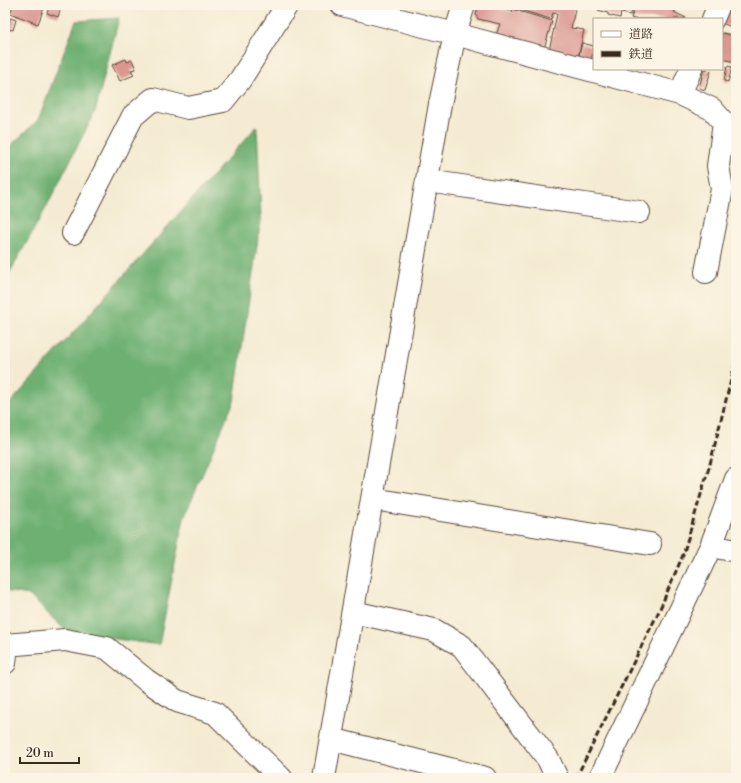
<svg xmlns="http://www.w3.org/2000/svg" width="741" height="783" viewBox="0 0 741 783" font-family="'Libre Bodoni','Noto Serif JP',serif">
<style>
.forest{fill:#6eb072;stroke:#546d48}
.building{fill:#da968f}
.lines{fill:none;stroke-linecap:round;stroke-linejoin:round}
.street-casing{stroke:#574739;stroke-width:24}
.secondary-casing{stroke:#574739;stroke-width:24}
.primary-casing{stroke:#574739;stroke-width:24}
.street{stroke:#fff;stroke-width:22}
.secondary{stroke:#fff;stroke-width:22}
.primary{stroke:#fff;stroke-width:22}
.rail{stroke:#3b2a1e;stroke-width:3;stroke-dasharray:6 3;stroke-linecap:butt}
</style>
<rect width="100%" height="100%" fill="#fcf5e5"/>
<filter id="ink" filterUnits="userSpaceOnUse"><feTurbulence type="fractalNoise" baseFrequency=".025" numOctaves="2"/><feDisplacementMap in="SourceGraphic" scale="8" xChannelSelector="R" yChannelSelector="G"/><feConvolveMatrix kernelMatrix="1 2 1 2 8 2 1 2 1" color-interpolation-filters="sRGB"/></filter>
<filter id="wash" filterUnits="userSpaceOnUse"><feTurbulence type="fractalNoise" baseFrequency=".012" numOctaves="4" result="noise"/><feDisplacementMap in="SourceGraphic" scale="16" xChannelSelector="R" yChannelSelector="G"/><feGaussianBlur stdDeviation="0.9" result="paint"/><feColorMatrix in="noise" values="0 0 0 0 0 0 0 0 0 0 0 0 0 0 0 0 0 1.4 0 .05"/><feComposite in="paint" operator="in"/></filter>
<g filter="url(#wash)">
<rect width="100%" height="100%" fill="#f4ebd2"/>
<path class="forest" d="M119,18l-24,94 -48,94 -42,75v-130l33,-31 38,-99z
M257,126l4,92 -27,183 -50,116 -25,128 -92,-13 -38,-37 -24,-4v-182z"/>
<g id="blocks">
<path class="building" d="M13,5h32l-7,19 -28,-11z
M50,5h12l-4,12 -11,-4z
M478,5h10l24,7 1,-2 -17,-5h18l2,2 -1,3 37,11 -8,28 -48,-14 4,-11 -22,-5 -2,-4z
M518,5h58l-5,23 13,2 -6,28 -29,-7 8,-37 -4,-1 -2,6 -34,-10z
M599,5h34l-2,10 -10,-2 -1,5 -12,-3v-2l-10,-3z
M636,5h41l-3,7 12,6 -1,1h-51l-3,-1z
M728,5l8,3v21l-14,-6z
M10,18l6,2 -3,10 -6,-1z
M722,33l14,3v26l-14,-3z
M582,43l12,3 -3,17 -13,-4z
M126,59l1,3 5,-2 4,9 -5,1 3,5 -14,6 -8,-16z
M727,66l5,1 -4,15 -4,-1z
M704,69l7,2 -6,19 -6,-2z"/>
</g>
</g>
<g filter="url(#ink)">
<use href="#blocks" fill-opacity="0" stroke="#574739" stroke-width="1"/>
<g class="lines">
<g class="street-casing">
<path id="street" d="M713,19l6,-14
M691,69l-11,25 32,15 12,14 -6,43 4,23 -16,83
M427,181l212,31
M73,233l60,-117 20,-17 35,9 35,-7 17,-21 47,-75
M373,499l277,45
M711,546l25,5
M353,612l81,18 28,16 86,113 9,19
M5,645l60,-5 42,8 39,32 31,21 38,12 66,65
M5,663l2,-18
M600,778l111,-232 25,-67"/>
</g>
<g class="secondary-casing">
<path id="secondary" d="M331,739l154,39
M324,778l116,-674 15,-70 225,60"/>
</g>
<g class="primary-casing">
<path id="primary" d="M342,5l113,29 9,-29"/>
</g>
<use href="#street" class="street"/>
<use href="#secondary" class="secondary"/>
<use href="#primary" class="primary"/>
<path class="rail" d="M576,778l83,-167 24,-56 27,-91 26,-104"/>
</g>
</g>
<rect width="741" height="783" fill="none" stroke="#fcf5e5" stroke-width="20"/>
<rect x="593" y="18" width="130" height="52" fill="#fcf5e5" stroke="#afa495"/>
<rect x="601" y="31" width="20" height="6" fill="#ffffff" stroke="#afa495"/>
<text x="629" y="38" font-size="12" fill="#3b2a1e">道路</text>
<rect x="601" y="51" width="20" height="6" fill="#3b2a1e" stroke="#afa495"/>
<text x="629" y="58" font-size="12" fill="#3b2a1e">鉄道</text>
<path d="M20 757v6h59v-6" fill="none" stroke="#3b2a1e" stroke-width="2"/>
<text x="26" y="757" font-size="12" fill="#3b2a1e" stroke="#fcf5e5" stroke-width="3" paint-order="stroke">20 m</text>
</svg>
